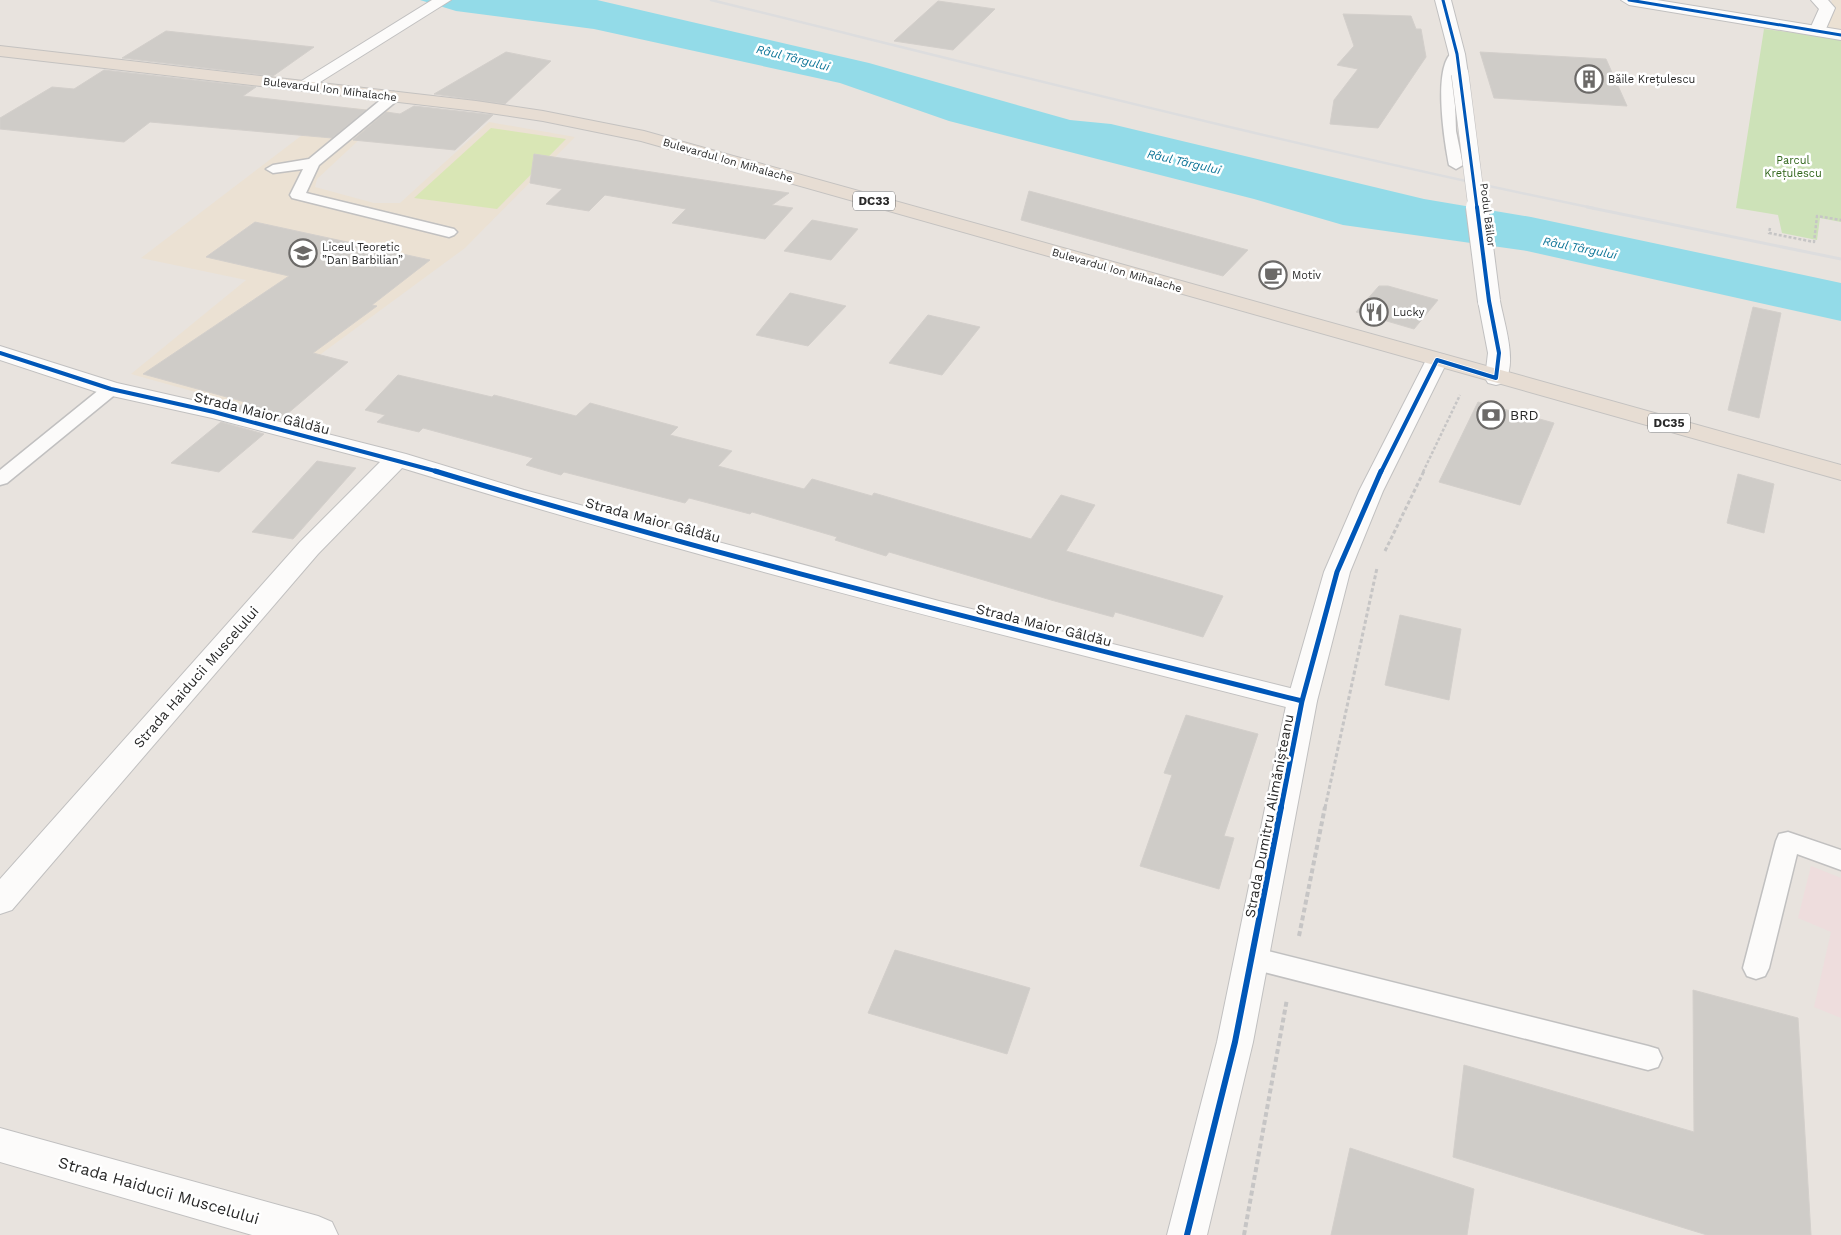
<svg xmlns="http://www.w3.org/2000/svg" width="1841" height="1235" viewBox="0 0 1841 1235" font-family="'Work Sans',sans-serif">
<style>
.education{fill:#ebe1d3}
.medical{fill:#edd}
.green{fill:#cde2b8}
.pitch{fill:#d9e6b5}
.water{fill:#93dbe8}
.building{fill:#cfccc8;stroke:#d3cfcb}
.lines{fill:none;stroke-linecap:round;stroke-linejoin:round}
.service-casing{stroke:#c1c0c0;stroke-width:3}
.pedestrian-casing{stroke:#c1c0c0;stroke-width:2}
.minor-casing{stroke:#c1c0c0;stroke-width:2}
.tertiary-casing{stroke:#c1c0c0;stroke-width:2}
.secondary-casing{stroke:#c1c0c0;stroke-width:2}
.trunk-casing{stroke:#c4c2c0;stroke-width:2}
.path-far2{stroke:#c6c5c5;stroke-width:2.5;stroke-dasharray:3 2;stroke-linecap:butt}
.path-far1{stroke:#c6c5c5;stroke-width:3;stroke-dasharray:4 2.5;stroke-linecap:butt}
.path{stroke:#c6c5c5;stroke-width:4;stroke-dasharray:5 3;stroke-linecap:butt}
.service{fill:#fcfbfa;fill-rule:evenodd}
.pedestrian{fill:#fcfbfa;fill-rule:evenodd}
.minor{fill:#fcfbfa;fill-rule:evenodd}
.tertiary{fill:#fcfbfa;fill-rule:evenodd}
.secondary{fill:#fcfbfa;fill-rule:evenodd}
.trunk{fill:#e7ddd3;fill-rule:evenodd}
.rail-far1{stroke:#ddddde;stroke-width:2.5}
.rail{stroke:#ddddde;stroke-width:3}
.pedestrian-bridge-far1-casing{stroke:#c1c0c0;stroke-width:18;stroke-linecap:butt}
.pedestrian-bridge-casing{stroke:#c1c0c0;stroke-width:24;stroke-linecap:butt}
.pedestrian-bridge-far1{stroke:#fcfbfa;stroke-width:17}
.pedestrian-bridge{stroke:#fcfbfa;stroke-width:22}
.cycleway-far3-casing{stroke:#fff;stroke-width:5}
.cycleway-far2-casing{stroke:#fff;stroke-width:6}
.cycleway-far1-casing{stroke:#fff;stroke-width:8}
.cycleway-casing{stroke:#fff;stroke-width:9}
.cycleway-far3{stroke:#0057b8;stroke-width:3}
.cycleway-far2{stroke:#0057b8;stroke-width:4}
.cycleway-far1{stroke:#0057b8;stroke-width:5}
.cycleway{stroke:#0057b8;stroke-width:6}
.labels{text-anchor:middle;stroke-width:5;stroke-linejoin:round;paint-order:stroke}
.far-poi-label{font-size:11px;fill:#292929;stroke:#fff;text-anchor:start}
.far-street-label{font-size:11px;fill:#292929;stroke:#fff}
.far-park-label{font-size:11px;fill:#30651a;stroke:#fff}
.far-water-label{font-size:12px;font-style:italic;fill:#0e7598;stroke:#fff}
.shield{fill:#fff;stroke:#696969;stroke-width:1}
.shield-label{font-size:12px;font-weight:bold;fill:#292929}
.street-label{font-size:14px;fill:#292929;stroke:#fff}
.poi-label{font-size:14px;fill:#292929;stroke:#fff;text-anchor:start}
.near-street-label{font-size:16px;fill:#292929;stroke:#fff}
</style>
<rect width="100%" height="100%" fill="#e8e3de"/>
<path class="education" d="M1832,0h9v30l-18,-4z
M339,107l51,4 -73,68 -2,8 59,16h26l89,-81 86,15 -110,111 -216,159 -118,-33 115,-94 -105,-22z"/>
<path class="medical" d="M1811,866l30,12v140l-27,-11 17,-75 -33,-14z"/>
<path class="green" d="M1764,29l77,10v183l-21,-4 -3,22 -35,-7 -4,-18 -42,-7z"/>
<path class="pitch" d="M491,128l75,11 -69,70 -83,-11z"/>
<path class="water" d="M420,0h177l272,63 201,57 41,4 313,75 107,18 310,66v38l-314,-70 -184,-26 -89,-26 -305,-78 -109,-38 -246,-54 -138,-18z"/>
<path class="building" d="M938,1l57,8 -42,41 -59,-9z
M1343,14l68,2 5,13h5l5,28 -48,71 -48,-4 4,-24 24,-31 -21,-4 17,-19z
M166,31l148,16 -41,29 -151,-18z
M506,52l45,9 -46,43 -71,-10z
M1480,52l126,7 21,47 -133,-8z
M104,70l152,17 -13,9 123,14 -34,28 -182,-16 -26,20 -124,-13v-11l52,-31 22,2z
M414,106l62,7 17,2 -38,35 -102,-10 33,-28 14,2z
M534,154l255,39 -17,12 21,3 -28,31 -93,-16 14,-14 -81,-14 -16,16 -43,-7 16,-15 -32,-6z
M1029,191l219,59 -25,26 -202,-56z
M812,220l46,9 -27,31 -47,-9z
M255,222l175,38 -58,45 5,1 -64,47 35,9 -68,58 -43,-11 8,-7 -102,-28 146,-98 -83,-19z
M1379,286h9l50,14 -24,29 -58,-17z
M790,293l56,13 -38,40 -52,-11z
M1753,307l28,6 -22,105 -31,-8z
M928,315l52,12 -38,48 -53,-12z
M398,375l94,22 2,-2 82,21 14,-13 88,24 -8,8 62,16 -14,15 86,23 8,-10 60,17 2,-3 157,46 30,-44 34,10 -29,46 157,45 -20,41 -88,-25 -2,5 -62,-17 -162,-48 -3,4 -51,-16 2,-3 -85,-25 -2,2 -61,-16 -4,5 -121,-31 -3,3 -35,-10 7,-7 -110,-30 -4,4 -42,-10 8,-7 -20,-5z
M1478,402l76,21 -34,82 -81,-23z
M221,422l43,12 -45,38 -48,-9z
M317,461l39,7 -63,71 -41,-7z
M1738,474l36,10 -10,49 -37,-10z
M1400,615l61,14 -12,71 -64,-15z
M1186,715l72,19 -34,102 10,2 -15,51 -79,-23 32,-91 -8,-2z
M895,950l135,38 -23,66 -139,-41z
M1693,990l105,28 13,217h-104l-254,-78 11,-92 230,67z
M1350,1148l124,41 -7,46h-136z"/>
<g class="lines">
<g class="service-casing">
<path id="service" d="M1457,50l6,4 -9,19 2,58 7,34 -7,4 -7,-4c-4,-20 -19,-108 8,-115z
M394,92l7,4 -2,3 -80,66 -13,28 148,36 3,3 -3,3 -5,2 -157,-39 -2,-3 13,-26 -30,4 -7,-4 7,-4 36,-6 80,-66z
M111,384l6,1 3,4 -3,4 -110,90 -7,2v-15l105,-85z
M1788,832l53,18v20l-44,-16 -28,114 -4,8 -9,3 -9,-3 -4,-8 33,-127 3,-7z
M1252,947l396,99 10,3 4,9 -4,9 -10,3 -396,-101 -9,-3 -4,-8 4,-8z"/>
</g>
<g class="pedestrian-casing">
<path id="pedestrian" d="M1457,49l8,5 3,20 -2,4h-12l-5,-24z
M1489,295l7,2 4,4c4,22 18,62 4,82l-8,2 -8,-2 -3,-5 3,-25 -10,-52 4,-4z"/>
</g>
<g class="minor-casing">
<path id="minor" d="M1435,0h16l14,54 -2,3h-12l-2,-3z
M1811,0h17l7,8 -10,23 -8,5 -8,-5 10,-22z
M0,346l117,37 97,22 192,49 118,36 415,111 363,90 10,3 5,7 -5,7 -10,3c-301,-76 -603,-152 -900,-243l-84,86 -306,356 -12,4v-35l300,-337 80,-80 -168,-44 -109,-24 -103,-34z
M0,1128l318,88 14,6 6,13h-86l-252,-73z"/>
</g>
<g class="tertiary-casing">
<path id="tertiary" d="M432,0h19l-142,89h-12l-2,-4z
M1437,353l8,2 3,5 -65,131 -33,81 -33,129 -64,341 -46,193h-40l50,-193 70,-341 37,-129 35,-81 67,-131 3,-5z"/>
</g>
<g class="secondary-casing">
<path id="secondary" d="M1621,0h36l184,30v10l-212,-35z"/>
</g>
<g class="trunk-casing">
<path id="trunk" d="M0,46l476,55 67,10 101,20 1197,334v15l-1200,-339 -98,-20 -67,-10 -476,-55z"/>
</g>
<path class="path-far2" d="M1770,228l-1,5 45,9 3,-26 24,4
M1423,472l37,-77"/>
<path class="path-far1" d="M1385,551l39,-80
M1325,808l52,-240"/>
<path class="path" d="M1299,936l26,-129
M1244,1235l43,-236"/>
<use href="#service" class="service"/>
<use href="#pedestrian" class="pedestrian"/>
<use href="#minor" class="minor"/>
<use href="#tertiary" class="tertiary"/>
<use href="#secondary" class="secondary"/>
<use href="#trunk" class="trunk"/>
<path class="rail-far1" d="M711,0c293,72 586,147 882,208"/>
<path class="rail" d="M1587,207l254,52"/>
<g class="pedestrian-bridge-far1-casing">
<path id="pedestrian-bridge-far1" d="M1460,74l17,134"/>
</g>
<g class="pedestrian-bridge-casing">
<path id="pedestrian-bridge" d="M1477,207l12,94"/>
</g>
<use href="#pedestrian-bridge-far1" class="pedestrian-bridge-far1"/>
<use href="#pedestrian-bridge" class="pedestrian-bridge"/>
<g class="cycleway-far3-casing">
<path id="cycleway-far3" d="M1443,0l14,54 20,154
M1629,0l212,35"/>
</g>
<g class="cycleway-far2-casing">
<path id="cycleway-far2" d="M0,353l111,36 103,23 225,60
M1381,472l56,-112 59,18 3,-25 -10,-52 -12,-94"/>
</g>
<g class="cycleway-far1-casing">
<path id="cycleway-far1" d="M435,471c286,87 577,157 867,230
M1281,808l21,-107 35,-129 44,-101"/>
</g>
<g class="cycleway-casing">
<path id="cycleway" d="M1187,1235l48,-193 46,-235"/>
</g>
<use href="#cycleway-far3" class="cycleway-far3"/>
<use href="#cycleway-far2" class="cycleway-far2"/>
<use href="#cycleway-far1" class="cycleway-far1"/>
<use href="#cycleway" class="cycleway"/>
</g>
<defs>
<g id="building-ring" transform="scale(1.4375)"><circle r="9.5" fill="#fff" stroke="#6c6a68" stroke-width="1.5"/><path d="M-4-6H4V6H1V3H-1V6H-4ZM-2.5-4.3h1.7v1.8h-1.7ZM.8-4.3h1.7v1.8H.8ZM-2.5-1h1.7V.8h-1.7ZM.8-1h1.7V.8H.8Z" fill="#6c6a68"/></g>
<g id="school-ring" transform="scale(1.4375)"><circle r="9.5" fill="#fff" stroke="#6c6a68" stroke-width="1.5"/><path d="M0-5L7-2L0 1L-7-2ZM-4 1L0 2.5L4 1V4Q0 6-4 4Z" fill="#6c6a68"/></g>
<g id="cafe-ring" transform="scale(1.4375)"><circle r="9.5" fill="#fff" stroke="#6c6a68" stroke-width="1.5"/><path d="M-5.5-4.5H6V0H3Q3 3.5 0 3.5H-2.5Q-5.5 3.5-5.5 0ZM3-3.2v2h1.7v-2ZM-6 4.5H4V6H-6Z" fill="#6c6a68"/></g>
<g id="restaurant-ring" transform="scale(1.4375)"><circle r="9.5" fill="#fff" stroke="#6c6a68" stroke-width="1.5"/><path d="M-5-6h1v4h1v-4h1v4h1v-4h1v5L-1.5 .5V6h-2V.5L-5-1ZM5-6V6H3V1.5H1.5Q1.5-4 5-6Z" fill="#6c6a68"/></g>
<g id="bank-ring" transform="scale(1.4375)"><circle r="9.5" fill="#fff" stroke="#6c6a68" stroke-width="1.5"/><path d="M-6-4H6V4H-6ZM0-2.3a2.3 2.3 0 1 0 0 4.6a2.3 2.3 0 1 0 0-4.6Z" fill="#6c6a68"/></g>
</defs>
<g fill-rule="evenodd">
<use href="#building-ring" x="1589" y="79"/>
<use href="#school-ring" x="303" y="253"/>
<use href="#cafe-ring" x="1273" y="275"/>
<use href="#restaurant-ring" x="1374" y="312"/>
<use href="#bank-ring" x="1491" y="415"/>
</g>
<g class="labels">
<g class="far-poi-label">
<text x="1608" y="83">Băile Krețulescu</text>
<text x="322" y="251">Liceul Teoretic<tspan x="322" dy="13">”Dan Barbilian”</tspan></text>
<text x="1292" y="279">Motiv</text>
<text x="1393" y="316">Lucky</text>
</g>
<g class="far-street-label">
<text transform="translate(330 89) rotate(7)" y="4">Bulevardul Ion Mihalache</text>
<text transform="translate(728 160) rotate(16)" y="4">Bulevardul Ion Mihalache</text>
<text transform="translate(1488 215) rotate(83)" y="4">Podul Băilor</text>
<text transform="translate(1117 270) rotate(16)" y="4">Bulevardul Ion Mihalache</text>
</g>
<g class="far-park-label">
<text x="1793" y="164">Parcul<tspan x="1793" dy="13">Krețulescu</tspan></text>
</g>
<g class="far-water-label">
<text transform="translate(793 58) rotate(14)" y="4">Râul Târgului</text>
<text transform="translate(1184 162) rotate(13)" y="4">Râul Târgului</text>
<text transform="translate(1580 248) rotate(11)" y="4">Râul Târgului</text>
</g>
<g class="shield">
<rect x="853" y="191.5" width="42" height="19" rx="4"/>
<rect x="1648" y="413.5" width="42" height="19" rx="4"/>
</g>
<g class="shield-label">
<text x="874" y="205">DC33</text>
<text x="1669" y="427">DC35</text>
</g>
<g class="street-label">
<text transform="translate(262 413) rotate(14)" y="5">Strada Maior Gâldău</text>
<text transform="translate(653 520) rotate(15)" y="5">Strada Maior Gâldău</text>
<text transform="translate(1044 625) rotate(14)" y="5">Strada Maior Gâldău</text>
<text transform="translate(196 677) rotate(-49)" y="5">Strada Haiducii Muscelului</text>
<text transform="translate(1269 816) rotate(-79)" y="5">Strada Dumitru Alimănișteanu</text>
</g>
<g class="poi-label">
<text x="1510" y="420">BRD</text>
</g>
<g class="near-street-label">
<text transform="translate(159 1190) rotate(16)" y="6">Strada Haiducii Muscelului</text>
</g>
</g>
</svg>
